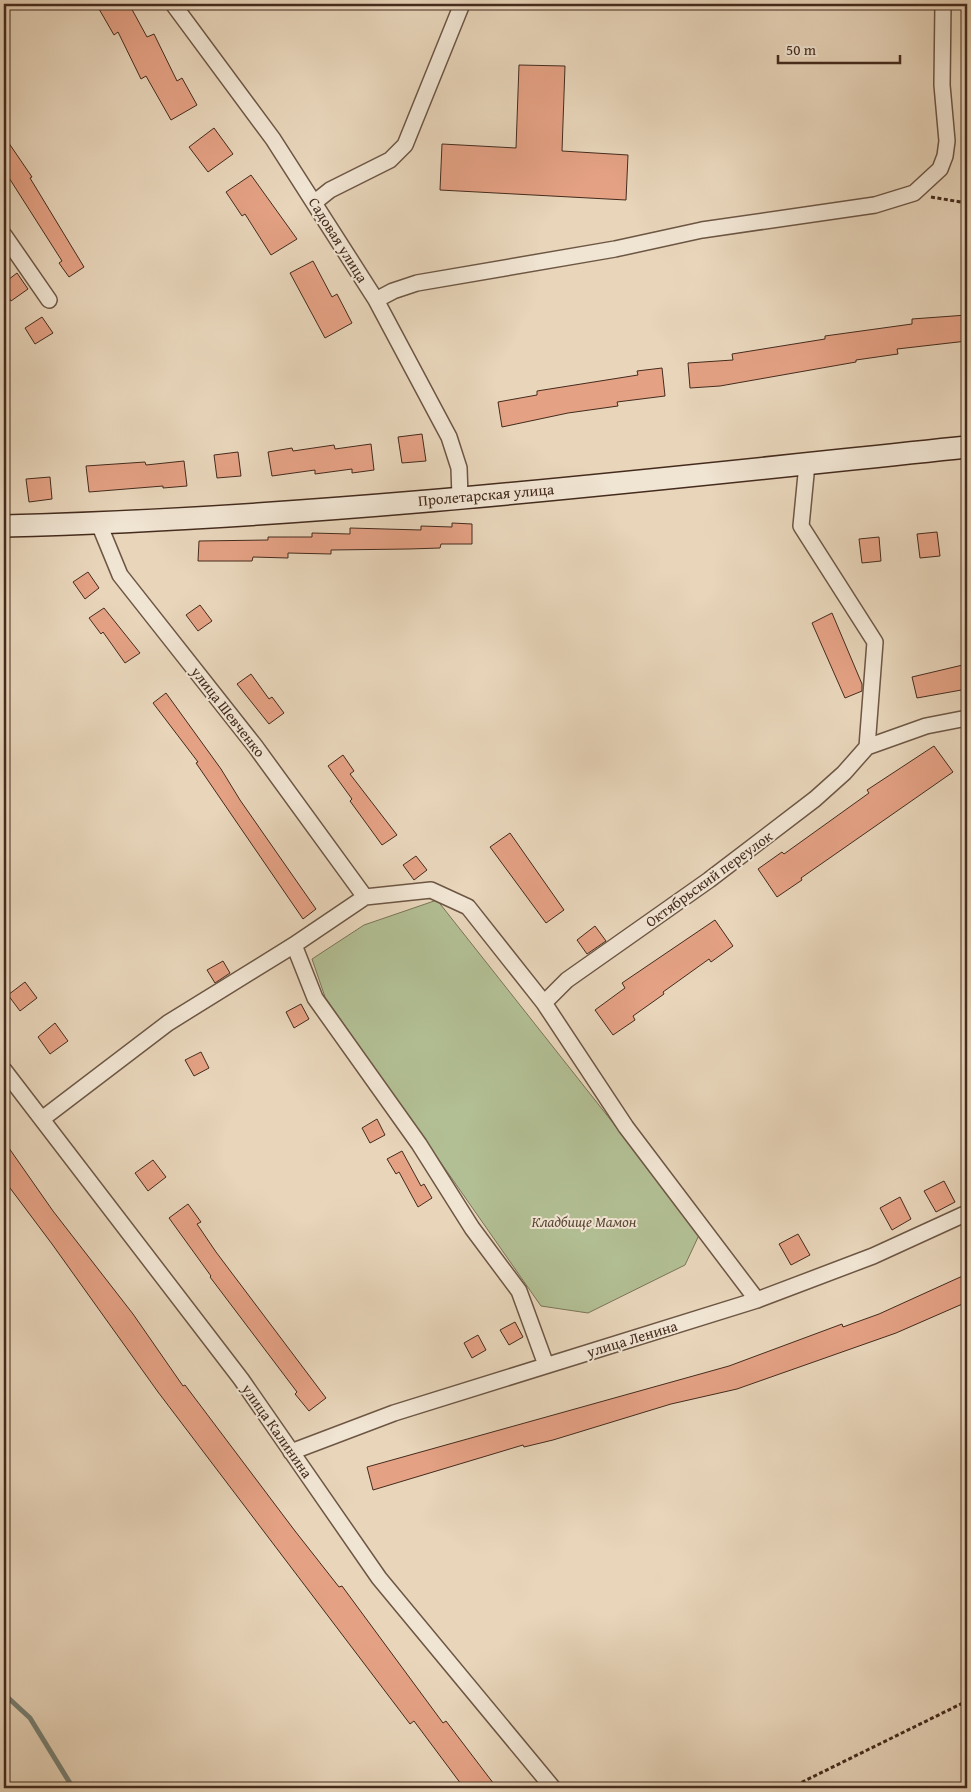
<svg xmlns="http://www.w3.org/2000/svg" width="971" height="1792" viewBox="0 0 971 1792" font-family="'Gentium Book Plus',serif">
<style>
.green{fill:#b2be93;stroke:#7b7458}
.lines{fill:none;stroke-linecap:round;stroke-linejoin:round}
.stream{stroke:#768075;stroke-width:5}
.building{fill:#e4a184;stroke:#442b1d}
.street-casing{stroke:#6d5644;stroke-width:18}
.secondary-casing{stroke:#442b1d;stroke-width:24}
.path{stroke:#442b1d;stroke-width:3;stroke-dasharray:4 2.5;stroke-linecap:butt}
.street{stroke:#f0e4d2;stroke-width:15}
.secondary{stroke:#f0e4d2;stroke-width:21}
.labels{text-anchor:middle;stroke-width:4;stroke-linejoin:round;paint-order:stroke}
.street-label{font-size:15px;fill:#442b1d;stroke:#f0e4d2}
.park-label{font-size:15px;font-style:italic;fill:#5a4835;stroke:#f0e4d2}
</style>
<rect width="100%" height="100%" fill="#e8d5ba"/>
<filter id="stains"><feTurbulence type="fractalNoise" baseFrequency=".004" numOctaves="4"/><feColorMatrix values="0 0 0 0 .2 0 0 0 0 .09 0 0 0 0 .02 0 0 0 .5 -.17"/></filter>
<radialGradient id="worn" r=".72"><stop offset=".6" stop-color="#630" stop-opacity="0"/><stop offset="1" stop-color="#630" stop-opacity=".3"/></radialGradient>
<path class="green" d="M437,900l263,333 -15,32 -97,48 -47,-7 -216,-309 -13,-38 52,-34z"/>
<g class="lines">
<path class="stream" d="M4,1694l26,24 43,70"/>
</g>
<path class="building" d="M108,4h21l18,33 7,-3 23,47 5,-3 15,27 -26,15 -25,-44 -5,3 -23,-47 -4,3 -15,-26z
M519,65l46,1 -3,85 66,4 -2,45 -186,-10 2,-46 74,4z
M214,128l19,26 -25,18 -19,-25z
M4,136l28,41 -2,1 54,89 -15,10 -10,-14 3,-2 -58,-91z
M251,175l46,64 -26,16 -26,-41 -3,2 -16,-24z
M313,261l19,36 5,-3 15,29 -27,15 -35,-65z
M17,273l11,16 -17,12 -7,-10v-8z
M967,315v26l-70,8 1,5 -42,6v2l-136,24 -30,2 -2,-25 45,-3 -1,-6 93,-15v-3l87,-12v-5z
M42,317l11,16 -18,11 -10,-16z
M662,368l3,28 -48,6 1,4 -50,7 -66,14 -4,-25 39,-7v-4l101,-16 -1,-4z
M422,434l4,27 -24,2 -4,-26z
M371,444l3,26 -22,3v-4l-37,5v-4l-43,6 -4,-24 24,-4 1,3 41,-6 1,4z
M238,452l3,24 -24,2 -3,-23z
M184,461l3,25 -24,2v-2l-74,6 -3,-26 59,-4 1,3z
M50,477l2,22 -23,3 -3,-23z
M452,523l20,1v20h-31l-1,4 -31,1 -78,1v4l-43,-1v5l-35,-1 -1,4h-54l1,-20 69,-1v-3h44v-4l38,1v-6l71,2v-4l31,1z
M937,532l3,24 -20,2 -3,-24z
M879,537l2,24 -19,2 -3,-24z
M88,572l11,16 -14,11 -12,-17z
M200,605l12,16 -14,10 -12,-16z
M104,608l36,45 -15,10 -22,-31 -2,2 -12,-16z
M832,613l30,71v7l-17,7 -33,-75z
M967,664v25l-50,9 -5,-21z
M251,674l18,25 3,-2 12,16 -15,11 -32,-40z
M166,693l55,76 19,31 76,109 -13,10 -107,-156 2,-1 -45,-59z
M934,746l19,26 -152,106 1,2 -25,17 -19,-28 24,-17 2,2 85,-61 -2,-3z
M343,755l11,16 -4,3 47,61 -15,10 -32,-44 2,-2 -24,-33z
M510,833l54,77 -18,13 -56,-76z
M416,856l11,14 -13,10 -11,-15z
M715,920l18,26 -22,16 -2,-3 -46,33 1,2 -31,22 2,4 -22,15 -18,-25 30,-22 -3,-5z
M595,926l11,15 -19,13 -10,-14z
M223,961l7,12 -15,10 -8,-13z
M25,982l12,16 -17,13 -12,-16z
M301,1004l8,15 -15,9 -8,-16z
M55,1023l13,18 -18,13 -12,-17z
M201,1052l8,16 -15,8 -9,-16z
M377,1119l8,16 -15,8 -8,-15z
M4,1141l49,70 80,103 50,72 2,-1 110,146 44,56 3,-1 101,137 3,-2 51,67h-33l-50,-67 -4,3 -252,-332 -106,-148 -42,-56 -6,5z
M402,1151l19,35 3,-2 8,14 -14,9 -19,-35 -3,2 -9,-15z
M153,1160l13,17 -18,14 -13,-18z
M944,1181l11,21 -19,10 -12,-21z
M900,1197l11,22 -19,11 -12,-22z
M188,1204l13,18 -4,2 19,28 110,146 -17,13 -14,-17 2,-2 -87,-115 1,-1 -42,-58z
M798,1234l12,21 -19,10 -12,-21z
M967,1274v28l-71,31 -159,56 -66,15 -118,36 -29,7 -1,-2 -150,45 -6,-23 362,-101 113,-42 1,3 36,-13z
M515,1322l8,15 -14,8 -9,-15z
M478,1335l8,15 -14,8 -8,-15z"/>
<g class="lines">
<g class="street-casing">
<path id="street" d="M173,4l100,135 103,161 73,137 10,31 1,29
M315,202l15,-12 60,-30 15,-15 57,-141
M4,235l45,65
M376,300l17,-9 24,-8 198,-34 87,-19 173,-25 39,-12 26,-24 5,-13 2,-15 -5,-56 1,-81
M807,464l-6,62 74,116 -8,105
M99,524l21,51 135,171 110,151
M294,945l21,53 104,146 53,84 47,63 27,74
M544,1003l23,-23 142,-100 106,-81 29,-26 23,-26 59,-21 41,-8
M4,1070l237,309 138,199 174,210
M42,1119l126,-96 126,-78 71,-48 66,-7 37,17 76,96 82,124 131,173
M291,1452l103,-39 363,-113 116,-44 94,-43"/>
</g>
<g class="secondary-casing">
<path id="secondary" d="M4,526c322,-8 643,-46 963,-79"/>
</g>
<path class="path" d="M931,197l36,6
M790,1788l177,-87"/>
<use href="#street" class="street"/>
<use href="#secondary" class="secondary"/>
</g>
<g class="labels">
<g class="street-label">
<text transform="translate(338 240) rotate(58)" y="5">Садовая улица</text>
<text transform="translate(486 495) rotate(-5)" y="5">Пролетарская улица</text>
<text transform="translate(228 712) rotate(52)" y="5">улица Шевченко</text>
<text transform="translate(709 879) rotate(-36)" y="5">Октябрьский переулок</text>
<text transform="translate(632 1339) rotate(-17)" y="5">улица Ленина</text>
<text transform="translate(277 1431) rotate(55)" y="5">улица Калинина</text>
</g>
<g class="park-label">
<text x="584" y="1227">Кладбище Мамон</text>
</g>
</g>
<rect width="971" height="1792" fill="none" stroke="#e8d5ba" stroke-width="20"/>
<rect x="5" y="5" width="961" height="1782" fill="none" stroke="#442b1d" stroke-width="2.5"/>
<rect x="10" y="10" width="951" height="1772" fill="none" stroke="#442b1d"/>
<path d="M778 55v8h122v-8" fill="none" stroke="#442b1d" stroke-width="2.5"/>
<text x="786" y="55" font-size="15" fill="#442b1d" stroke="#f0e4d2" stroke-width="4" paint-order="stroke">50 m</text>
<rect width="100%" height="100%" filter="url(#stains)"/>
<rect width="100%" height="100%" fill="url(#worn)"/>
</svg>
